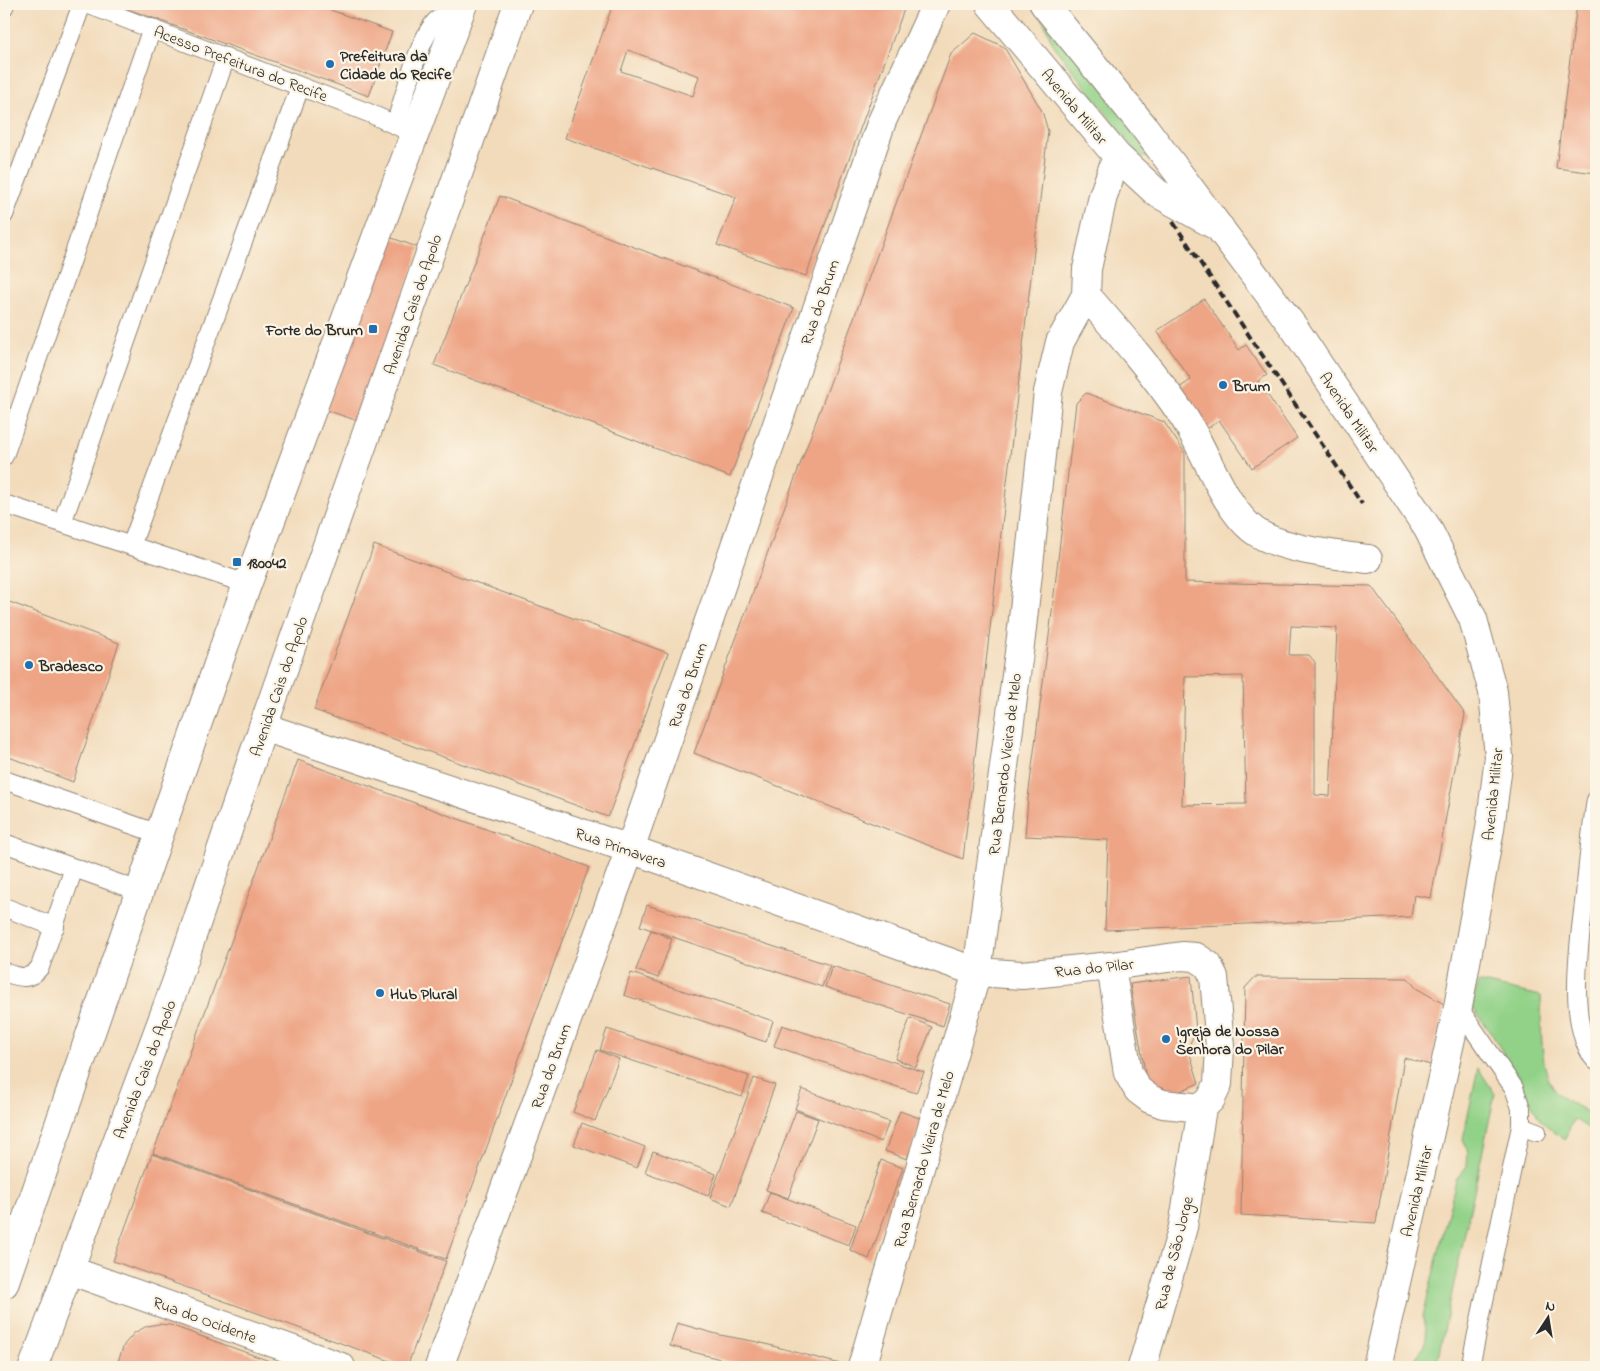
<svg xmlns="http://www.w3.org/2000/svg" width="1600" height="1371" viewBox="0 0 1600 1371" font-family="'Indie Flower',sans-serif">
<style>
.green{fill:#92d288;stroke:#5e7e5a}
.building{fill:#eea586;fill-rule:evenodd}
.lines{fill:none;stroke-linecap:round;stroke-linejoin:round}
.lane-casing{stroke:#8e8373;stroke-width:20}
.street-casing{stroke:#8e8373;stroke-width:30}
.secondary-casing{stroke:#8e8373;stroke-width:30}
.lane{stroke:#fff;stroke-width:18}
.street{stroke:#fff;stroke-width:28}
.secondary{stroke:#fff;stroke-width:28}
.rail{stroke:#2b2b2b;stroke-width:4;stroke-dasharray:8 4;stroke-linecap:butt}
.poi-dot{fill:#1f6fb2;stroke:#fcf5e5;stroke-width:2}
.labels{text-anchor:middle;stroke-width:4.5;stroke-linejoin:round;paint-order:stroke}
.poi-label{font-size:16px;font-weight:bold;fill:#2b2b2b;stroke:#fcf5e5;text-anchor:start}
.street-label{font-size:16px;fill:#2b2b2b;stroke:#fcf5e5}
</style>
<rect width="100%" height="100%" fill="#fcf5e5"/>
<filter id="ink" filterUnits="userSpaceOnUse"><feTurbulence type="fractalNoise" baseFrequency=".02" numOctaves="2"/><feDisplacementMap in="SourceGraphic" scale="10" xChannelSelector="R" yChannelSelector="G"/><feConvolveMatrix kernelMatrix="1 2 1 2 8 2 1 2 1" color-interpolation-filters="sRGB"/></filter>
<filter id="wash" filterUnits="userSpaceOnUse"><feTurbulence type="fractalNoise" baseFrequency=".0096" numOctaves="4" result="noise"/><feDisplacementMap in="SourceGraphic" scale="20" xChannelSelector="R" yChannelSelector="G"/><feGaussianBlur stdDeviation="1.12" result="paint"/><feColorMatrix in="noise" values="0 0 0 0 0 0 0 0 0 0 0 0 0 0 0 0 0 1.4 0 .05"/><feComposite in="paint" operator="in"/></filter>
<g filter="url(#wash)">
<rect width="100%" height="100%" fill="#f2dbbb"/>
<path class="green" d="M1036,4l126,156 -23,-5 -85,-108z
M1478,982l63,14c1,27 -3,76 16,97 7,7 29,18 39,24v16l-22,-14 -10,21 -24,-20 -24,-46 -26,-43 -18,-24z
M1478,1068l17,26 -59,273h-24c2,-8 5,-11 10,-18 7,-10 4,-22 1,-33l33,-136 11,-14 1,-14 -5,-13z"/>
<g id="blocks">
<path class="building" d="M114,4h200l78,28 -23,64z
M613,4h293l-100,272 -89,-31 19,-48 -171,-59zM628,50l71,26 -6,20 -72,-25z
M1577,4h19v169l-40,-5z
M975,33l29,14 38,64 6,20 -85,728 -269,-106 257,-699z
M500,196l294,112 -64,169 -169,-65 -127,-47z
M389,237l31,11 -62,173 -32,-11z
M1204,299l35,51 7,-5 21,30 -9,6 39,57 -45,30 -33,-48 -12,9 -28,-41 12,-8 -34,-49z
M1086,393l78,29 21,31v129l186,4 94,128 -34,184 -17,-3 -3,22 -306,13 3,-90 -83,-4 3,-38 23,-178 25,-217zM1291,626l46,2 -7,168 -15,-1v-133l-6,-7h-20zM1243,676l3,128 -64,1 3,-128z
M374,545l294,108 -60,164 -294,-107z
M4,600l115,43 -46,139 -69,-27z
M298,760l291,107 -143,392 -293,-106z
M647,905l183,60 -8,22 -182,-61z
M651,930l21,9 -14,39 -22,-8z
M832,966l118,38 -7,22 -118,-39z
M631,973l142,48 -7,21 -142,-47z
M1191,976l5,54 -8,18 11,35 -25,11 -26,-4 -18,-106z
M1255,977l153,1 8,10 28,16 -13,61 -27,-7 -28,165 -135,-8 4,-227z
M910,1018l22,9 -16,40 -21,-8z
M782,1025l142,47 -8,21 -142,-47z
M607,1029l142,47 -7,21 -142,-47z
M597,1050l22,9 -24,62 -22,-9z
M754,1078l21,7 -44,121 -21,-8z
M802,1089l87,33 -8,20 -86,-33z
M796,1111l22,8 -30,79 -22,-8z
M900,1111l22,8 -15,40 -22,-8z
M582,1123l63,24 -8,21 -63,-23z
M653,1151l63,23 -8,22 -63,-24z
M152,1154l294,107 -39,106 -294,-106z
M881,1160l22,8 -34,91 -19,-9z
M770,1192l86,33 -7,20 -87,-32z
M677,1323l43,12 38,7 82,22 -1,3h-88l-81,-21z
M159,1324l11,1 116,42h-170l8,-22 10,-12 13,-7z"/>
</g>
</g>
<g filter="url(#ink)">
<use href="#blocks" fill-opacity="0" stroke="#8e8373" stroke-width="1"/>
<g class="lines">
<g class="lane-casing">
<path id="lane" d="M87,4l282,109 46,21
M4,7l1,-3
M395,125c9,-27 23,-85 41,-104 8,-7 16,-11 26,-15
M4,215l78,-211
M4,456l148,-428
M4,504l243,80
M62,523l164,-466
M131,546l169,-459
M4,780l155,54
M1596,800c-5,31 -8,63 -11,95 -5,43 -20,132 11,166
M4,843l135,48
M4,907l51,20
M4,972c15,5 25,10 36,-5l34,-99
M1458,1007l56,81 7,20v18l-51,241
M1521,1126l16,6"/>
</g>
<g class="street-casing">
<path id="street" d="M990,4l127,152 40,37 63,35
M1086,295c34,39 68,78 97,121 22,33 39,88 69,113 24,20 85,26 116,30
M263,727l367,122 347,123 45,3 89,-9 71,-10 14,1 12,8 6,12 6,70 -2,37 -7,15 -9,9
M1111,966l17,107 10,17 12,9 13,5 39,4 -19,119 -41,140
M69,1270l272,97
M439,1367l191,-518 252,-728 54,-117
M862,1367l115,-395 44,-335 27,-245 12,-50 26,-47 1,-26 8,-37 8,-36 14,-40"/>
</g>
<g class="secondary-casing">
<path id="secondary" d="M1044,4l100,123 151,202 133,200 45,90 20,73 6,65 -9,72 -32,178 -81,360
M4,1284l221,-640 238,-640
M33,1367l143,-384 87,-256 255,-723"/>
</g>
<use href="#lane" class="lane"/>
<use href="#street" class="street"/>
<use href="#secondary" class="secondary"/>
<path class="rail" d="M1173,222l189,282"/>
</g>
</g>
<g class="poi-dot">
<circle cx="330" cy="64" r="5"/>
<rect x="368" y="324" width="10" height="10" rx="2.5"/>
<circle cx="1223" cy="385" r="5"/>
<rect x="232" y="557" width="10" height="10" rx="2.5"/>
<circle cx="29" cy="665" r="5"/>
<circle cx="380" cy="993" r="5"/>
<circle cx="1166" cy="1039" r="5"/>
</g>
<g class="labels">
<g class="poi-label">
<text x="340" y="61">Prefeitura da<tspan x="340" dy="18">Cidade do Recife</tspan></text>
<text x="363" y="335" text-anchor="end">Forte do Brum</text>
<text x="1233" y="391">Brum</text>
<text x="247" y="568">180042</text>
<text x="39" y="671">Bradesco</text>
<text x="390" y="999">Hub Plural</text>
<text x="1176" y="1036">Igreja de Nossa<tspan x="1176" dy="18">Senhora do Pilar</tspan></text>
</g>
<g class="street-label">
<text transform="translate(241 63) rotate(21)" y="6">Acesso Prefeitura do Recife</text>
<text transform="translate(1075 106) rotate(50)" y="6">Avenida Militar</text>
<text transform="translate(819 302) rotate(-71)" y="6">Rua do Brum</text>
<text transform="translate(412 304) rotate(-71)" y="6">Avenida Cais do Apolo</text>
<text transform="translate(1350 412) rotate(56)" y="6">Avenida Militar</text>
<text transform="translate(687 685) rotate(-71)" y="6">Rua do Brum</text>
<text transform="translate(278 686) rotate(-71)" y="6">Avenida Cais do Apolo</text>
<text transform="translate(1004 764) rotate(-83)" y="6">Rua Bernardo Vieira de Melo</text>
<text transform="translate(1492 794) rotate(-84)" y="6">Avenida Militar</text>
<text transform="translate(621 847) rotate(19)" y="6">Rua Primavera</text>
<text transform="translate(1094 967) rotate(-6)" y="6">Rua do Pilar</text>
<text transform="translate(550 1066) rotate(-70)" y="6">Rua do Brum</text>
<text transform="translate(144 1069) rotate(-69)" y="6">Avenida Cais do Apolo</text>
<text transform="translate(923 1159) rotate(-74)" y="6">Rua Bernardo Vieira de Melo</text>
<text transform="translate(1416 1191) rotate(-77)" y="6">Avenida Militar</text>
<text transform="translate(1173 1253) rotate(-76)" y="6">Rua de São Jorge</text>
<text transform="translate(205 1319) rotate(20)" y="6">Rua do Ocidente</text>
</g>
</g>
<rect width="1600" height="1371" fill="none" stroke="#fcf5e5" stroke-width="20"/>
<g transform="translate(1548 1318) rotate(12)" stroke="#fcf5e5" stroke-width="4" paint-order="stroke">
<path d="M0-4L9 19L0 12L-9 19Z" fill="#2b2b2b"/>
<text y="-8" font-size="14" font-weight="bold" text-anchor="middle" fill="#2b2b2b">N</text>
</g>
</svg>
